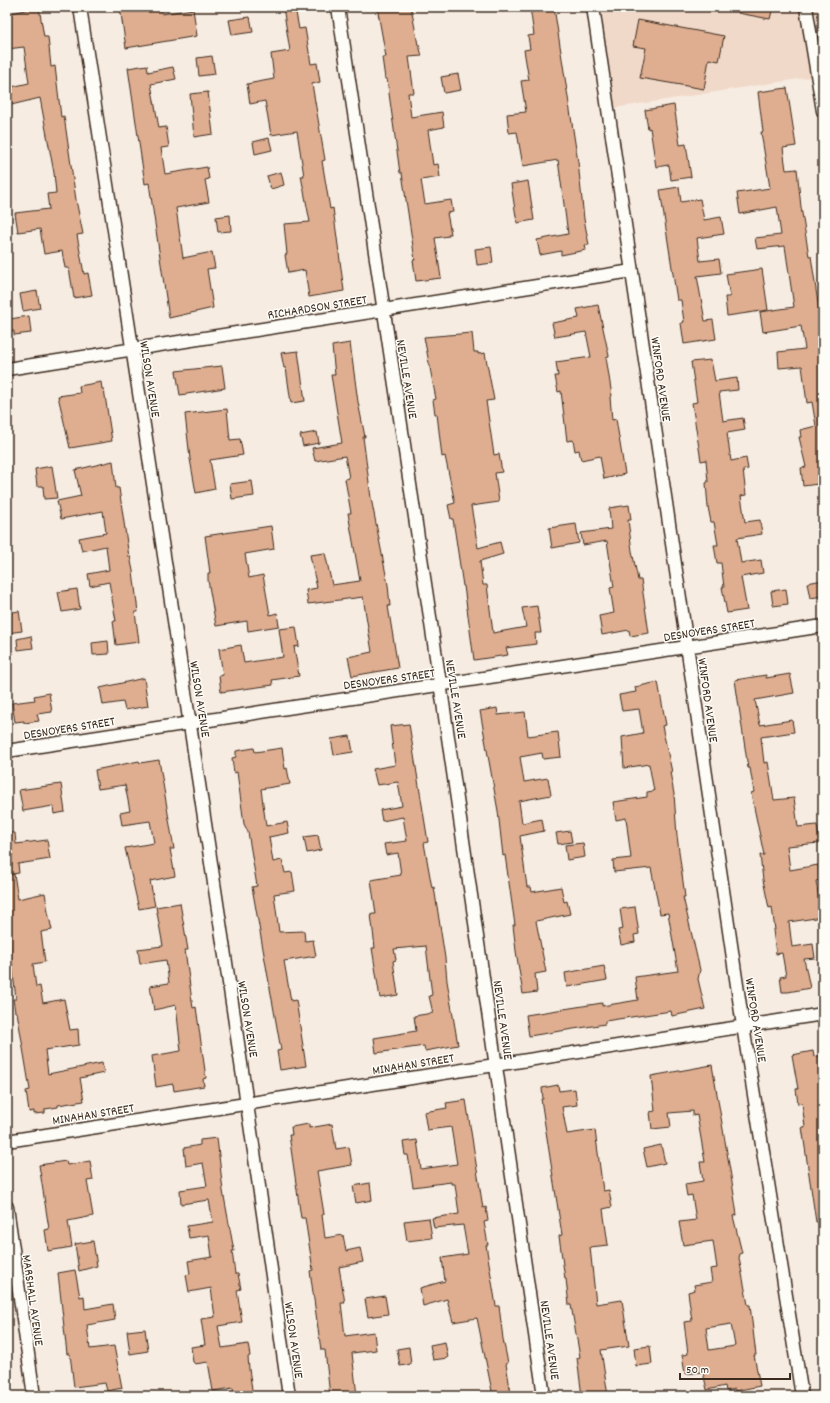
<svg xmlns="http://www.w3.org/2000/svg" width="830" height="1403" viewBox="0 0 830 1403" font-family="Dekko,sans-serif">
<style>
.built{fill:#f0d9c9}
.building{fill:#dfae90;stroke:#3b2a1e;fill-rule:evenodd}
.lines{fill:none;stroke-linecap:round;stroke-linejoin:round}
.minor-casing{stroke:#3b2a1e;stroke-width:15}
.minor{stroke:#fdfcf7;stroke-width:12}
.labels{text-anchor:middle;stroke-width:3;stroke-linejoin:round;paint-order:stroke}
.street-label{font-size:13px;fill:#3b2a1e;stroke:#fdfcf7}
</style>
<rect width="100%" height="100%" fill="#f7ece2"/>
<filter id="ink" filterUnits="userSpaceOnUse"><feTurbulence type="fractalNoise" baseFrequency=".025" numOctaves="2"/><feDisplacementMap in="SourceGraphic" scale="8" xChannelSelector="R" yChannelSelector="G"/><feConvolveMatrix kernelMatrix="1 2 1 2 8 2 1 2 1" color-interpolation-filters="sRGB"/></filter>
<g filter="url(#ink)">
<path class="built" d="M593,7h230v71l-6,-2 -209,33z"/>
<path class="building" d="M39,7l5,30h4l3,30 4,-1 6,51 3,-1 12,84 7,34 -6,1 7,39 4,-1 4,22 -18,3 -5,-30h-4l-3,-17 -18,3 -4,-25 -22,3 -3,-19 34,-4 -2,-15 9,-1 -2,-20 -14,-75 -33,8v-18l22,-5 -5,-36 -17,2v-35z
M120,7h41l1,7 31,-5 4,27 -71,12z
M283,7h12l4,22 6,-1 6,36 6,-1 3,19 -8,2 13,76 -3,1 8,48 3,-1 11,83 -35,6 -4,-27 -17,3 -3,-18 2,-1 -3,-30 26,-2 -9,-46h3l-7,-45 -26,4 -6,-34 -15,3 -3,-20 27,-5 -3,-25 19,-3z
M377,7h34l7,38h1l3,11 -13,1 5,36h-6l3,24 31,-5 2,15 -16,3 5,35 5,-1 2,13 -19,3 4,24 26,-4 2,12 -6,1 4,21h-3l1,2 -14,2 6,40 -25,3 -3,-21h2l-13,-87h-2l-13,-94h-2l-3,-22h4z
M530,7h24l24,155 6,57 5,26h-4l1,5 -25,5v-4l-21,4 -3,-15 31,-6 -10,-74 -35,6 -6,-34 -8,1 -2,-19 19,-2 -5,-31 8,-1 -5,-30 6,-1 -2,-13 6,-1z
M738,7h35l-3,12 -32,-6z
M250,17l3,15 -21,3 -3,-15z
M638,20l86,16 -5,25 -10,-2 -5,30 -64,-11 6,-30 -13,-2z
M212,56l3,18 -16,2 -2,-18z
M147,65l1,7 25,-5 3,12 -25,5 8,44 7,-1 3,20 -8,1 4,26 42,-7 2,12 -4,1 4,22 -33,6 7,50 29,-6 3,16 -8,1 6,39 -44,10 -20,-135 -4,1 -17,-116z
M458,74l3,16 -17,3 -3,-16z
M787,88l9,58 -13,2 3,22 11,-1 4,38 8,49h2l12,81v17l-2,1 2,14v106l-6,1 1,8 -15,2 -2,-18 5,-1 -7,-30h2l-1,-7 16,-4 -4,-24 -5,1 -5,-37 -23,2 -1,-16 27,-3 -4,-23 -38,6 -3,-20 34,-5 -9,-61 -28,3 -2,-11 26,-3 -4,-28 -37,7 -3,-21 33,-5 -9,-56h2l-5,-40z
M208,92l5,42 -19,3 -4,-43z
M674,105l6,40 6,-1 5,33 -20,3 -2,-15 -13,2 -6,-39 -2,1 -3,-19z
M269,138l3,12 -17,4 -2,-12z
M281,172l3,13 -13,4 -4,-13z
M528,181l6,39 -17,3 -6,-39z
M679,187l2,15 19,-3 4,21 17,-3 3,17 -27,4 3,23 19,-2 2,14 -24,3 8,45 8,-1 3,19 -32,5 -3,-21 3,-1 -3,-22h-4l-17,-110z
M230,215l1,16 -13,1 -2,-15z
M491,247l2,16 -16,2 -2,-16z
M762,269l6,41 -41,6 -2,-19h5l-4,-23z
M37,291l3,17 -17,3 -3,-17z
M598,305l11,51 -3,1 6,39 -2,1 2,23 4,-1 9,55 -21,5 -4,-23 -19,4 -2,-10 -4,1 -2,-11 -6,1 -6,-50 -3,1 -3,-16h3l-2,-14 35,-5 -5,-25 -31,5 -3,-14 27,-5 -2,-9z
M29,316l2,17 -17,2v-4h-3l-1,-12z
M472,333l2,19h4v2l7,-1 9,47 -8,1 8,54 5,-1 3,18 -7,1 4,29 -28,4 7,42 22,-6 3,12 -23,7 3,24h4l6,48 33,-6 -4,-19 15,-2 4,27h-6l1,11 -30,4 2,7 -34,5 -10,-74h-1l-10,-67h-2l-3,-14 7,-2 -10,-47 -3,1 -5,-43h-2l-2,-14 3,-1 -12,-62z
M350,343l8,59 7,35h-2l8,61 17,87 2,21h-2l10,62 -46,8 -4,-19 24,-5 -9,-55 -55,7 -2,-14 11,-2 -7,-33 15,-2 7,32 28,-4 -12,-68h3l-6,-34 4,-1 -4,-22 -30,5 -3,-13 30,-5 -11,-68h4l-3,-29z
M298,351l7,50 -14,2 -5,-35h-2l-3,-15z
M711,360l4,21 22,-3 1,12 -19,2 4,29 20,-3 2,12 -18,3 4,28 15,-3 2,11 -5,1 3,25 -5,1 4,26 15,-2 2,14 -25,4 4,25 20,-3 2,13 -22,4 6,33 -20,3 -5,-26h2l-3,-24h-4l-3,-18h4l-4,-23h-3l-3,-15 -2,-24 2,-1 -2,-22 -5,1 -9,-58 5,-1 -6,-40z
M222,366l3,22 -45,7 -4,-24z
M101,382l1,7h2l8,52 -42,7 -12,-52 22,-3 -1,-7z
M227,409l3,31 10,-1 3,16 -33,5 5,29 -19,4 -6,-34 -5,-45z
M317,432l2,11 -16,3 -3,-11z
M113,461l3,27h3l10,69 1,-1 3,15 5,41h-3l4,30 -23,3 -3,-24h3l-7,-39 -19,4 -2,-12 21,-4 -3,-24 -24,5 -3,-13 27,-5 -3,-22 -42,8 -4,-18 24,-5 -6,-26z
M52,466l5,32 -13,1 -1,-13h-6l-2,-17z
M252,481l2,15 -22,3 -2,-15z
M629,505l2,15h-3l4,31 6,29h3l8,53 -19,3 -1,-6 -27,5 -3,-19 15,-3 -4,-25 4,-1 -7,-46 -24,4 -2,-12 30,-4 -2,-21z
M576,524l3,19 -27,5 -3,-20z
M271,526l3,23 -29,5 4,24 14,-3 7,40 7,-2 2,13 -31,5 -1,-10 -31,5 -8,-46v-7h2l-5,-37z
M823,580v16l-13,2 -3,-15z
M77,589l3,20 -18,3 -4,-20z
M786,589l2,15 -15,2 -2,-15z
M19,611l3,20 -15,2v-20z
M296,627l3,19 -5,1 5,29 -27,4 1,5 -52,7 -2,-16 4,-1 -4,-26 22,-4 3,18 39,-6 -4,-28z
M31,636l2,12 -15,2 -1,-11z
M108,641l1,13 -16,1 -1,-12z
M790,674l4,19 -39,7 5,25 32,-5 2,12 -33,5 3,26 4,-1 6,38 20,-2 4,29 19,-2 3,18 -33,3 3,24 28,-5 2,15 -4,1 6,36 -33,5 3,25 21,-3 2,14 -11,1 6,29 -22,4h-6l-2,-15 6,-1 -4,-23 -6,1 -3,-24h2l-3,-23 -3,1 -6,-28 -3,-25h4l-13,-62 3,-1 -4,-24h-2l-13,-88 31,-5v3z
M144,678l4,28 -23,4 -2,-8 -20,3 -3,-17z
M658,682l8,43 -4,1 10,46h-2l4,22 3,42 8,61h-2l17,73 -2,9 7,30 -33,7 -1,-5 -66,10v3l-76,12 -3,-21 76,-12v3l36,-6 -3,-23 43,-6 -10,-58 -8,1 -9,-46 -37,4 -1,-12 18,-2 -5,-40 -10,2 -3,-18 34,-5v-5l7,-1 -5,-27 -25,4 -2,-31 21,-4 -4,-24 -17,2 -3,-16 17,-3 -1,-5z
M49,693l3,19 -15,2 2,7 -15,2v-2l-9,1 -3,-19 23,-3 -1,-4z
M497,708l1,7 27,-3 3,24 30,-4 3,25 -18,2 -1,-6 -22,4 4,25 24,-4 3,17 -32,6 3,22 20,-4 2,12 -24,5 7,51h4l1,5 29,-5 3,15 3,-1 3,13 -34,7 10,51 -11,2 2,18 -14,2 -7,-43 -3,-26h2l-10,-70 -2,1 -5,-45 -18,-100z
M409,724l19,118 -4,1 8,45 2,-1 11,71 2,23 11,64 -33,6 -1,-5 -48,7 -2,-15 42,-7 -2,-15 19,-3 -4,-17 3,-1 -6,-49 -32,3 2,11 -3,1 5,34 -18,3 -8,-50h3l-4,-34h5l-5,-34 30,-5 -3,-22 -12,2 -2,-11 23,-3 -4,-24 -21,4 -2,-11 22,-4 -4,-24 -21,3 -4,-16 22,-4 -5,-39z
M350,736l3,16 -19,3 -3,-16z
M254,748l1,4 27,-4 3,21 2,-1 3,16 -29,5 5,37 21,-4 2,11 -20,4 4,25 9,-2 3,13 7,-1 3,19 -21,3 5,38 25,-1 1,10 8,-1 3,16 -32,5 7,40 5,-1 10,66 -26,4 -3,-19 4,-1 -29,-163 5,-1 -9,-54 -4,-8 -7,-52 -3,1 -2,-15 4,-1v-6z
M159,760l15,89h-4l5,27 -25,5 5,25 -16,3 -14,-61 29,-5 -4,-22 -28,4 -2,-12 10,-2 -5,-26 -27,4 -3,-19 44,-9 1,2z
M61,784l4,28 -11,2 -1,-8 -30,5 -4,-21z
M570,831l2,11 -14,2 -2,-11z
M7,833h8l1,11 31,-4 3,19 -32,5 1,9 -12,2z
M318,835l3,15 -14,3 -3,-16z
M583,843l2,14 -18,3 -2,-15z
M14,874l4,25 27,-6 3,19 4,18 -11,2 4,30 -12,2 3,23 4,-1 3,17 21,-4 6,31 8,-1 1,16 -34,5 3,24 54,-11 2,10 -24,5 4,23 -26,4v2l-13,2v4l-11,1v-3l-5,1 -3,-21 4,-1 -13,-78h-2l-2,-13h3l-6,-52 -2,1 -1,-6v-67z
M180,903l8,47h-3l7,51 1,7 3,-1 10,71 -3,1 1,7 -30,5 -1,-7 -17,3 -4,-31 29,-5 -5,-46 -22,5 -4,-24 19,-3 -3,-23 -26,4 -2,-15 25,-3 -7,-39z
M635,907l4,27 -5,1 1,7 -14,3 -3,-15 5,-1 -3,-20z
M604,966l3,14 -40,7 -2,-14z
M813,1051l1,6 9,-2v166l-7,1 -14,-95h3l-3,-24 -4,1 -2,-15h2l-6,-34z
M712,1065l20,117 5,33 -4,1 9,37 -2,1 -1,4 9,47h2l6,50h-2l6,31 -25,5v-2l-9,2 -1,-5 -18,4 -4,-18 -18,2 -3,-19 6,-1 -4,-32 8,-1 -4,-29 7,-2 -1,-5 18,-3 -2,-13 7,-1 -4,-27 -30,4 -4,-23 17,-2 -4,-25 -5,1 -2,-12 18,-3 -3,-19h5l-8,-47 -4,1v-5l-24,2 2,14 -19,2 -2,-17 5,-1 -4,-35zM731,1324l4,22 -26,4 -3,-22z
M558,1085l1,6 16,-2 2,16 -15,2 5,27 28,-4 8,61 6,-1 3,17 -9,2 5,36 -18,2 6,57 26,-4 7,46 -28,4 7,46h-26l-5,-38 3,-1 -9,-52h-2l-3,-26h-1l-6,-43 3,-1 -21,-136h2l-1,-11z
M466,1100l17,108 3,-1 2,14 -4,1 4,23h-2l10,61h3l4,33 5,24 -2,1 5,30 -11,2h-7l-16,-78 -24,4 -6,-23 -24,7 -3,-18 25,-7 -3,-23 26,-4 -5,-29 -29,3 -2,-10 27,-4 -4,-30h-4v-2l-38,5 -5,-32h-3l-2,-13 14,-2 4,29 36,-5 -6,-37 -24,3 -3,-18 23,-4 -1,-5z
M309,1124v4l23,-4 4,25 13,-2 3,18 -35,6 7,43 -2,1 3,23 18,-3 3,16 14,-3 3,14 -24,5 6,36h-4l4,33 29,-4 2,18 -24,3 5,43h-27l-5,-46h-4l-11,-79 3,-1 -8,-52h-4l-12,-83h3l-1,-8z
M217,1138l6,53 11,60h-2l3,23h3l3,15 -4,1 5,32 -24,4 4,22 26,-4 2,12 -2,1 1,12 4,27h-19l-1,-8 -20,3 -5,-29 -13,2 -2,-2 -2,-15 14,-2 -4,-26 14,-2 -4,-29 -22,4 -3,-17 4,-1 -2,-13 24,-4 -3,-22 -20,3 -2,-12 26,-4 -4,-22 -28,4 -1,-14 27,-4 -4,-23 -17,3 -2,-18 16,-3v-5z
M661,1145l4,18 -18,4 -4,-18z
M66,1161l1,4 23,-4 3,19 -6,1 6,35 -25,5 4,26 -24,4 -3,-21 4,-1 -10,-64z
M370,1183l2,17 -16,3 -3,-17z
M429,1218l3,20 -25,3 -3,-20z
M93,1241l4,25 -18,5 -4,-27z
M75,1270l5,27 4,-1 1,13 28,-5 2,16 -28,5 3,24 24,-3 8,42 -15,3 -2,-8 -31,4 -4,-33h-3l-9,-81z
M385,1296l3,18 -20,3 -3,-18z
M145,1329l3,22 -18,3 -3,-23z
M445,1342l3,16 -15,2 -3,-15z
M650,1346l2,18 -16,2 -2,-18z
M409,1347l2,17 -11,2 -3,-17z"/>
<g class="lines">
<g class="minor-casing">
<path id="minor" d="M80,7c70,463 144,925 209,1389
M338,7l105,696 101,693
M593,7l150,1019 59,370
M806,7l17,104
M7,369l625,-98
M7,751l816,-125
M7,1141l816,-127
M7,1207l27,189"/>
</g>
<use href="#minor" class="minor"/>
</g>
</g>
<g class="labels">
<g class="street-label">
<text transform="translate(317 306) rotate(-9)" y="5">RICHARDSON STREET</text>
<text transform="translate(151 379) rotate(81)" y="5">WILSON AVENUE</text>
<text transform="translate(408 379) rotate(81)" y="5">NEVILLE AVENUE</text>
<text transform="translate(662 379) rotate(82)" y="5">WINFORD AVENUE</text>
<text transform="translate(709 629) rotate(-9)" y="5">DESNOYERS STREET</text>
<text transform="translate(389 678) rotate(-8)" y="5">DESNOYERS STREET</text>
<text transform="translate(201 699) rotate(81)" y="5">WILSON AVENUE</text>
<text transform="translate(457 699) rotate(81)" y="5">NEVILLE AVENUE</text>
<text transform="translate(709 700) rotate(82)" y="5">WINFORD AVENUE</text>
<text transform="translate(69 727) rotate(-9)" y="5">DESNOYERS STREET</text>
<text transform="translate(249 1019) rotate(81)" y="5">WILSON AVENUE</text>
<text transform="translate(504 1020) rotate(82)" y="5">NEVILLE AVENUE</text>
<text transform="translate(757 1020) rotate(81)" y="5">WINFORD AVENUE</text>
<text transform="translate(413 1063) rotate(-9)" y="5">MINAHAN STREET</text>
<text transform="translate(93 1113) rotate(-9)" y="5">MINAHAN STREET</text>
<text transform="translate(34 1300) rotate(82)" y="5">MARSHALL AVENUE</text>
<text transform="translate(295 1340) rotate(82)" y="5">WILSON AVENUE</text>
<text transform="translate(551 1340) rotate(82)" y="5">NEVILLE AVENUE</text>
</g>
</g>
<rect width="830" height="1403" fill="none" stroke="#fdfcf7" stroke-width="24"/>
<rect x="12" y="12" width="806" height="1379" fill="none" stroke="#3b2a1e" stroke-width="1.5" filter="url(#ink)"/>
<path d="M680 1373v6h110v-6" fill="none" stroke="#3b2a1e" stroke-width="2"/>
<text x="686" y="1373" font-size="12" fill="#3b2a1e" stroke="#fdfcf7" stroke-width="3" paint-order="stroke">50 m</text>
</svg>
